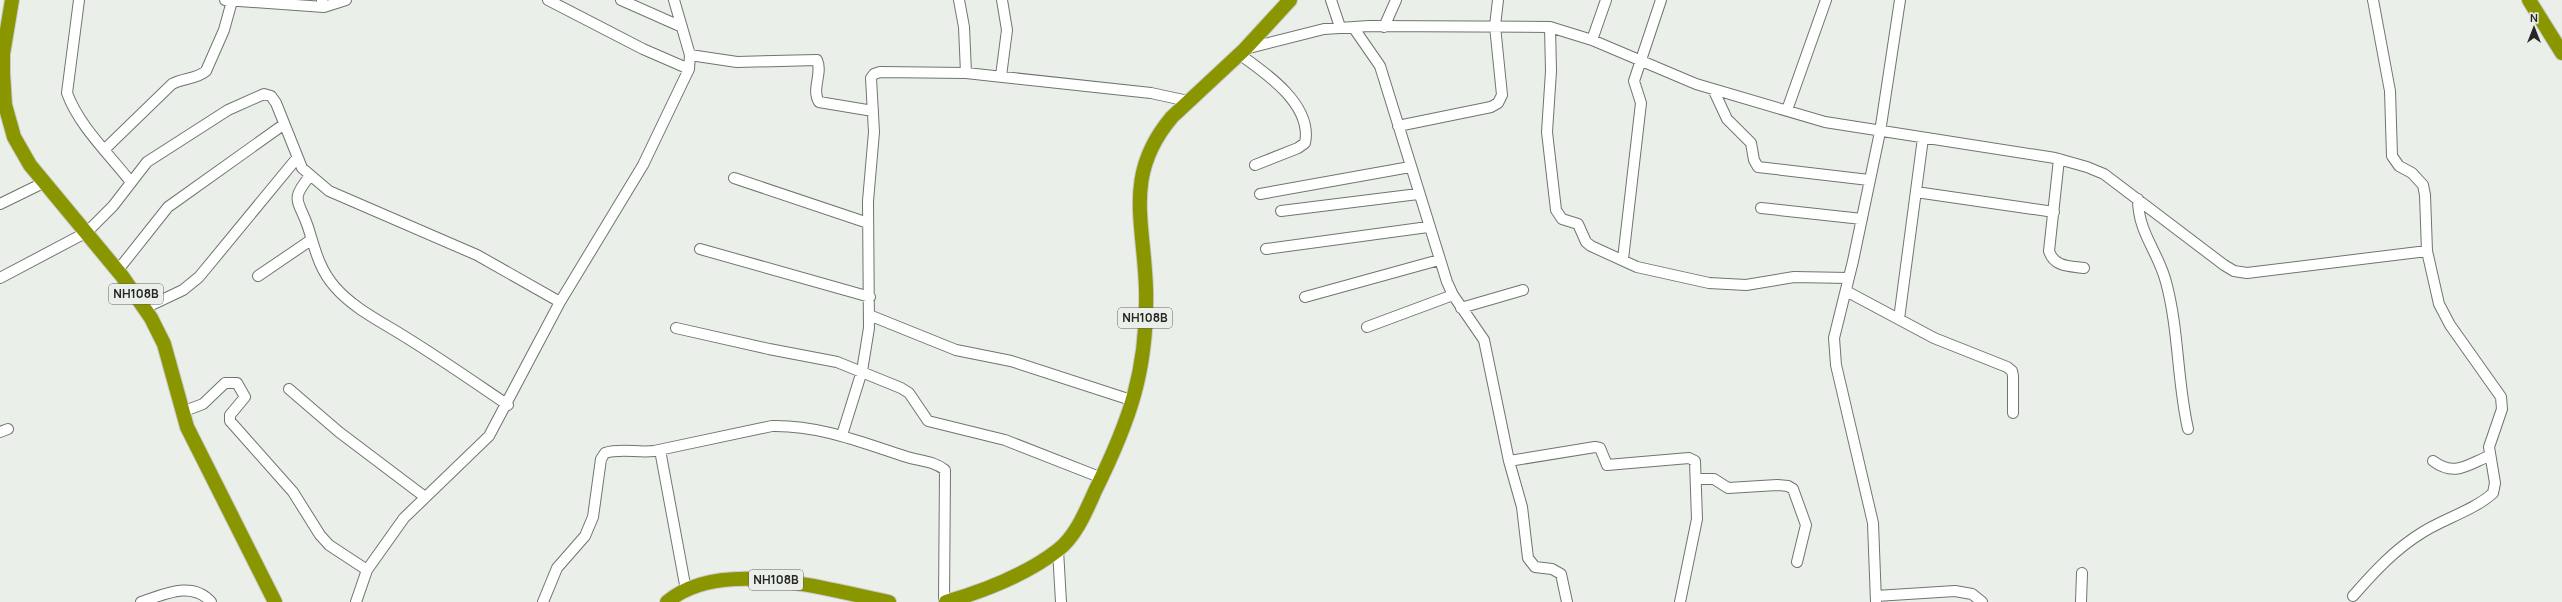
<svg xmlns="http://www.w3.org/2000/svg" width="2562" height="602" viewBox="0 0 2562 602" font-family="Manrope,sans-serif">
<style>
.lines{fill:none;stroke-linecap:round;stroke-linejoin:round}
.minor-casing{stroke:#6f756f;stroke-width:12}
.highway-casing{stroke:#cbcbcb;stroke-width:16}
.minor{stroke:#fff;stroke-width:10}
.highway{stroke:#8a9600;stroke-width:14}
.labels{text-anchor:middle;stroke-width:3.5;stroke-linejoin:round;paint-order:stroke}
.shield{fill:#eaf0e9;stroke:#606360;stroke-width:1}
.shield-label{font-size:12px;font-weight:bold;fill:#252725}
</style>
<rect width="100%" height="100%" fill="#eaf0e9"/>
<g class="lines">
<g class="minor-casing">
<path id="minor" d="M79,0l-12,93c12,33 42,61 63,88
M225,0l99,7 -2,-7
M548,0l95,49 46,20
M621,0l61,27
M959,0l5,27 2,46 185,20 37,8
M1331,0l9,27
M324,7l22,-7
M1353,27l27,39 67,216 6,13 31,45 25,121 13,46 6,51 7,9 17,2 9,5 6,28
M1384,27l12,-27
M1550,27l1,44 -4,61 9,78 6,9 16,5 8,18 5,4 46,21 72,16 37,2 48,-8 55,1
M1592,40l14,-40
M1245,49l79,-20 45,-3 181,1 42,13 104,44 129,38 230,36 32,9 17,7 120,91 10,6 13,2 180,-22
M1239,54c27,19 74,51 66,89l-7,5 -43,17
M690,55l47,7 80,-2c6,13 -6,29 2,42l54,9
M1001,76l6,-46 -5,-30
M1713,89l14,30 24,24 3,17 4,7 111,13
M1787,110l39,-110
M1398,126l93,-19 7,-4 4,-8 -7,-69 3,-26
M105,149l67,-65c11,-6 25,-5 34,-13l18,-41 8,-29
M2059,159l-10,92c5,16 20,15 35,17
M310,176c-21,25 -11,24 -2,51 7,22 11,42 27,60 19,22 47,35 72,51 34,21 67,44 101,67
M734,178l134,45
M1916,192l138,20
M1260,194l150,-27
M2138,199c0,34 20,52 28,83 13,48 11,99 22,147
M0,204l45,-22
M1761,208l101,11
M1281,211l137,-17
M700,249l170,48
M1266,249l162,-22
M1623,259l18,-156 -7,-22 27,-81
M118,270l50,-63 115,-82
M258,276l53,-36
M0,278l87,-46 26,-26 34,-44 81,-52 36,-16 7,2 5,7 26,65 27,23 148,64 83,47
M1846,291l88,47 73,29 5,4 1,5v37
M1305,297l134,-37
M145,308l38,-18 16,-13 98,-119
M1461,308l62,-18
M869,315l87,35 55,11 123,40
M1899,319l24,-181
M1367,327l86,-32
M676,328l93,21 68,13 64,26 8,5 19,28 77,19 97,38
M289,389l50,43 86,65
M182,412l21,-8 22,-21h12l8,14 -15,18v6l63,71 27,43 9,10 38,25
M0,432l8,-3
M842,435l20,-64 7,-43 -1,-127 6,-69 -3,-54 3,-4 6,-2 86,1
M660,450l26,140
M1509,461l86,-14 5,1 7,17 82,-7 6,3 2,58 -17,83
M2433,461c22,16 34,4 56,-5
M1697,479h17l14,9 49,-3 11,1 5,3 13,36 -9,37
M1058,550l3,52
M1876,596l79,-5 17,3 10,8
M2353,596c21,-24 42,-47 70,-64 21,-13 53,-23 70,-39l2,-10 -6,-36 13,-38 -1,-12 -51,-72 -11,-21 -12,-53 -2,-56 -2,-10 -11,-12 -13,-7 -7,-10 -2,-65 -17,-91
M141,602c22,-7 51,-22 70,0
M356,602l11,-32 37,-52 85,-82 71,-134 83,-137 46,-96 1,-14 -16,-55
M543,602l14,-34 28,-32 8,-19 8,-58 4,-6c15,-5 33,0 49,-2l118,-25c48,-1 91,17 135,31 13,4 27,4 38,13l-1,132
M1876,602l-3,-79 -37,-158 -2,-27 19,-77 27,-129 20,-132
M2081,602l1,-29"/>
</g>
<g class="highway-casing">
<path id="highway" d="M12,0l-9,54v19l2,32 9,32 16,28 92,111 29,42 13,26 23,83 88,175
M2529,0l33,53
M667,602c54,-46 160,-12 222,0
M946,602c38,-11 81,-28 112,-52 18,-14 28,-39 37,-59 35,-71 53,-121 51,-202 -2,-68 -23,-114 26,-172l73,-68 45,-49"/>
</g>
<use href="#minor" class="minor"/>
<use href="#highway" class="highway"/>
</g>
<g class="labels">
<g class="shield">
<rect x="109" y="284" width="54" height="20" rx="3"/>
<rect x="1118" y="308" width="54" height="20" rx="3"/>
<rect x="749" y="570" width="54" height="20" rx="3"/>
</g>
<g class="shield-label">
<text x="136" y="298">NH108B</text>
<text x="1145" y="322">NH108B</text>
<text x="776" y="584">NH108B</text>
</g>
</g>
<g transform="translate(2534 28)" stroke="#eaf0e9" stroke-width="3" paint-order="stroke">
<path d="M0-3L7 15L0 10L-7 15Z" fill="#252725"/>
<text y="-6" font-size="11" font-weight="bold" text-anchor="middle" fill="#252725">N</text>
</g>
</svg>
